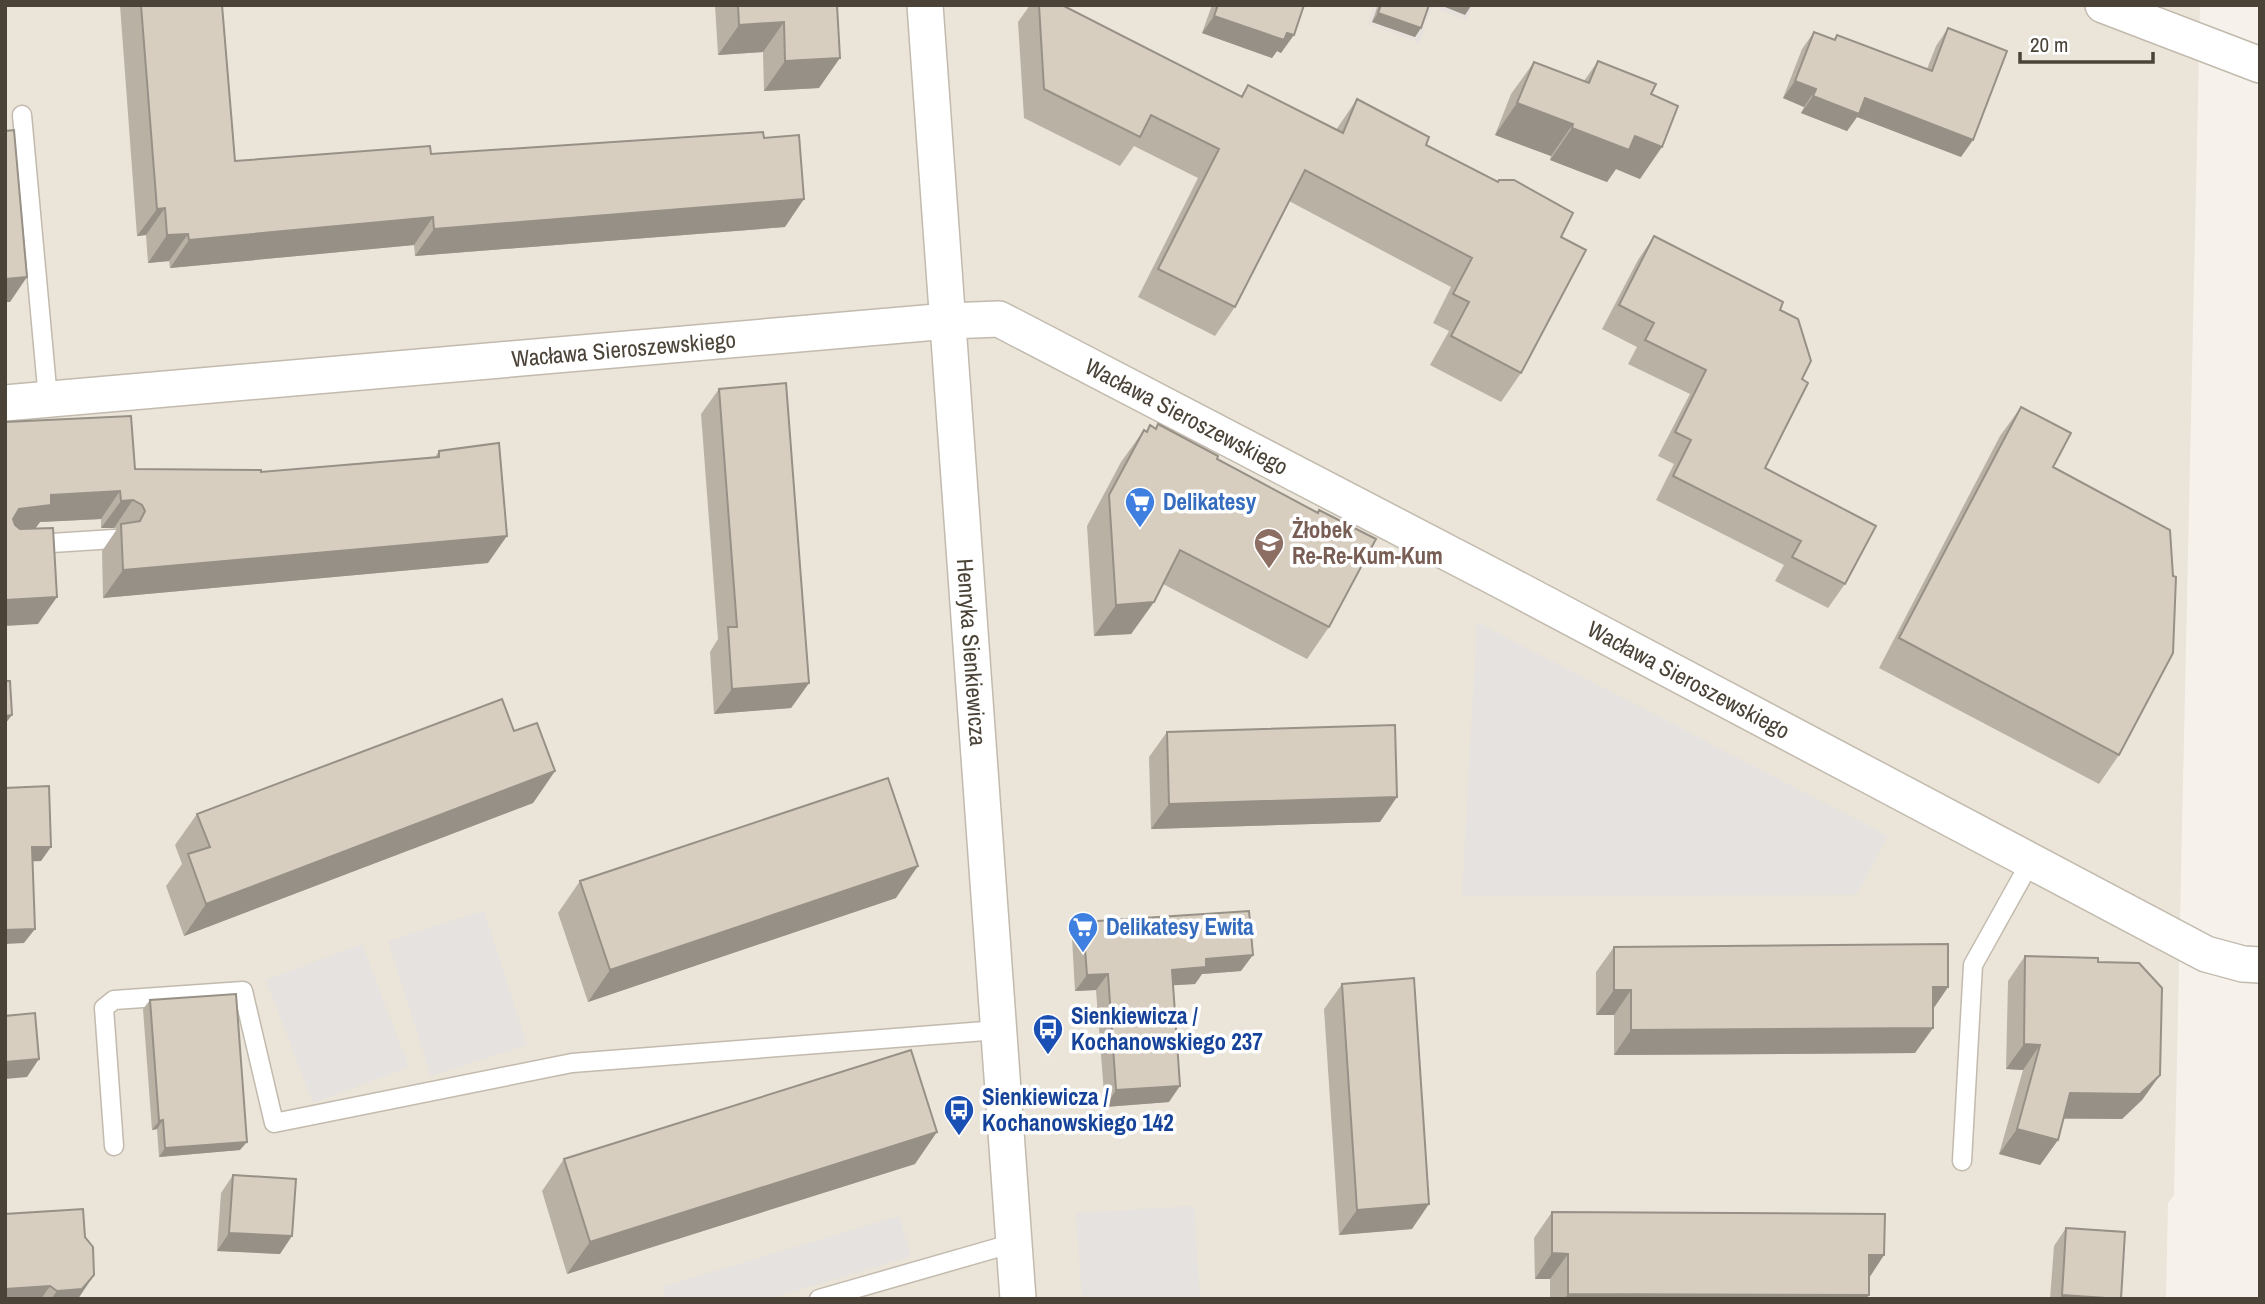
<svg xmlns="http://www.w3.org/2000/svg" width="2265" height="1304" viewBox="0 0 2265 1304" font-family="'Archivo Narrow',sans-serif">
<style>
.residential{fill:#eae4d9}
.industrial{fill:#e6e1dc}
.parking{fill:#e5e2df}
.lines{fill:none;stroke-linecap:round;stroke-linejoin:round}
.lane-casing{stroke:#c2baad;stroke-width:21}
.street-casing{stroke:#c2baad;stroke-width:38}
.lane{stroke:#fff;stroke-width:18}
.street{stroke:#fff;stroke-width:35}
.wall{fill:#bab1a5}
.shaded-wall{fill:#979086}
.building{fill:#d8cec0;stroke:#979086;stroke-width:2}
.labels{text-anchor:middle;stroke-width:7;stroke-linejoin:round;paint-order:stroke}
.street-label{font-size:23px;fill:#4b4338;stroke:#fff}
.shop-label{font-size:23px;font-weight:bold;fill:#366cbe;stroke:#fff;text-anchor:start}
.education-label{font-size:23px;font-weight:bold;fill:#785e54;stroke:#fff;text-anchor:start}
.transit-label{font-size:23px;font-weight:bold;fill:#164399;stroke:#fff;text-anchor:start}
</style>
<rect width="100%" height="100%" fill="#f6f2eb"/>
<path class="residential" d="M5,5h2195l-26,1190 -6,8 -2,96h-2161z"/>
<path class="industrial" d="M1374,5h98l-5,15 -35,-13 -13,36 -51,-19z"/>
<path class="parking" d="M1477,622l411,214 -32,59 -394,1z
M484,911l43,134 -96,31 -43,-135z
M362,944l47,123 -96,36 -47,-123z
M1194,1206l6,93h-118l-6,-86z
M899,1216l12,40 -142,43h-103l-4,-12z"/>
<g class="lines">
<g class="lane-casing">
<path id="lane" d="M22,115l26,284
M5,546l109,-7
M114,1146l-10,-138 10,-8 129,-9 31,132 298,-60 426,-33
M1962,1161l11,-196 58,-104
M819,1299l195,-56"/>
</g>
<g class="street-casing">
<g id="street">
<path id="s1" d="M925,5l93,1294"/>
<path d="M2103,5l157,60"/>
<path id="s2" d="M5,403l943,-82 51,-2 503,262 704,373 37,10 17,1"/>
</g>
</g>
<use href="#lane" class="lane"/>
<use href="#street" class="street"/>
</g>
<path class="wall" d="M120,5h102l13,156 196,-7 333,-16 21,89 -370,29 -1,-11 -244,23 -1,-7 -21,2 -2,-28 -9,1z
M715,5h122l-18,83 -55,3 -1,-39 -45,3z
M1030,5h32l179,91 7,-11 88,45 21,-31 69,46 135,92 -40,136 -20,29 -71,-37 19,-34 -16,-8 18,-36 -162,-86 -54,106 -20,29 -77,-39 60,-119 -64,-32 -14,20 -96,-48 -6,-96z
M1212,5h92l-23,48 -4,-2 -5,7 -70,-25z
M1378,5h51l-8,23 -6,9 -43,-15z
M1948,28l13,129 -104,-40 -10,14 -46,-18 3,-6 -21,-9 19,-49 12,-17 20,7 3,-4 90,34 9,-23z
M1598,61l53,33 -11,85 -24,-10 -9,13 -57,-22 1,-4 -56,-21 16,-41 23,-32 50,19z
M1654,236l126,74 22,69 -37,89 80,116 -17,24 -53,-27 9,-16 -128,-65 18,-36 -16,-8 32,-62 -62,-30 9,-17 -35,-18 36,-69z
M719,389l90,294 -18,25 -77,6 -4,-62 8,-13 -17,-225z
M2021,407l98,348 -20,29 -220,-116 121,-232z
M5,422l130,47 126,3 174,-15 4,-6 49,112 -385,35 -1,-47 15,-22 -3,-1h-13v-9l-61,3 -5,7 3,95z
M1150,425l167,87 2,-2 10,117 -22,32 -144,-75 -9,18 -23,32 -37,2 -7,-110 34,-64 23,-32 2,2z
M514,731l41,40 -22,32 -349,133 -18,-50 16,-22 -7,-19 22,-31z
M1167,732l213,90 -229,7 -2,-72z
M580,881l316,17 -308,104 -30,-89z
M1083,922l158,49 -39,3 -7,10 -22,1 -4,117 -64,5 -9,-117 -21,1 -3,-53z
M1614,947l334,40 -15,22 -18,44 -301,2v-40h-18v-43z
M2025,956l73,6 62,113 -18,25 -20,19h-59l-5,21 -18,25 -41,-11 24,-84 -17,-1 2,-88z
M1342,984l70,245 -73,6 -15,-226z
M150,1000l90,150 -81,7 -2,-28 -5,1 -9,-121z
M564,1159l351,5 -348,110 -25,-83z
M233,1175l47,79 -63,-3 4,-58z
M1552,1212l332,43 -15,23 -3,21h-316v-20h-15l-1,-41z
M5,1214l73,85h-73z
M2066,1228l55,71h-71l4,-53z"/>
<path class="shaded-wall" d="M1440,5h29l2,1 -6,9z
M1378,13l43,15 -6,9 -43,-15z
M1214,16l73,17 7,2 -13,18 -4,-2 -5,7 -70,-25z
M784,22l-21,30 -45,3 21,-30z
M840,58l-21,30 -55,3 21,-30z
M1795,81l21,8 -12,18 -21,-9z
M1813,96l52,2 108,42 -12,17 -104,-40 -10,14 -46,-18z
M1517,103l56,21 -22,32 -56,-21z
M1572,128l63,8 27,11 -22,32 -24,-10 -9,13 -57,-22z
M804,199l-19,28 -370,29 19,-27z
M165,208l-19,27 -9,1 20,-27z
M433,217l-19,28 -244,23 19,-28z
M188,234l-19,27 -21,2 19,-28z
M27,277l-17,25h-5v-23z
M120,491l-19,28 -61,3 -8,11 -27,-5 14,-19 32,-14z
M133,500l-19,28h-13l20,-27z
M507,536l-19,27 -385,35 20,-28z
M57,597l-19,27 -33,2v-26z
M1154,602l-23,32 -37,2 22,-31z
M809,683l-18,25 -77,6 18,-25z
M12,715l-7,9v-8z
M555,771l-22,32 -349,133 22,-32z
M1397,797l-17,25 -229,7 18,-25z
M32,847h19l-10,14 -20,1z
M918,866l-22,32 -308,104 22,-32z
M35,929l-11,14 -19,1v-14z
M1253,955l-12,16 -39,3 -7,10 -34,2 11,-16 34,-11z
M1108,974l-12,16 -21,1 12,-16z
M1933,987h15l-17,25z
M1614,990h17l-17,25h-18z
M1933,1028l-18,25 -301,2 17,-25z
M2024,1044l16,1 -17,25 -17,-1z
M39,1059l-12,18 -22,2v-17z
M2160,1075l-18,25 -20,19 -69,-1 17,-25z
M1180,1086l-11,16 -64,5 11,-17z
M163,1120l-6,9 -5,1 7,-9z
M2017,1129l41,11 -18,25 -41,-11z
M937,1132l-22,32 -348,110 23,-32z
M247,1142l-7,8 -81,7 6,-9z
M1429,1204l-17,25 -73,6 18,-25z
M229,1233l63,3 -12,18 -63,-3z
M1552,1253l16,1 -18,25h-15z
M1869,1255h15l-17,26z
M94,1275l-16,24h-27l6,-8z
M50,1286l-9,13h-36v-10z
M1568,1294l301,1 -3,4h-302z
M2062,1295l52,4h-55z"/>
<path class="building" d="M141,5h81l13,156 195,-15 1,8 332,-22 1,6 35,-3 5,64 -370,30 -1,-12 -244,23 -1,-6 -21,1 -2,-27 -8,1z
M738,5h99l3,53 -55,3 -1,-39 -45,3z
M1039,5h23l180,92 6,-12 95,48 14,-34 72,38 -3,8 72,37 1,-2h15l59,33 -12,24 25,13 -65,123 -70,-37 18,-34 -16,-8 19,-36 -167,-88 -70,137 -77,-38 61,-120 -68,-34 -11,22 -96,-48z
M1218,5h86l-10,30 -7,-2 -3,7 -70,-24z
M1381,5h48l-8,23 -43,-15z
M1948,28l59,23 -34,89 -108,-42 -6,16 -46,-18 3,-7 -21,-8 19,-49 21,8 2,-5 95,36z
M1598,61l58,23 -5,10 27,12 -16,41 -27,-11 -6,14 -57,-22 1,-4 -56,-21 17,-41 55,21z
M14,130l13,147 -22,2v-148z
M1654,236l129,66 -3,8 18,9 13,42 -9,18 6,4 -43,85 111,58 -31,58 -53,-27 9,-16 -128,-65 18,-36 -16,-8 31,-62 -61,-30 9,-17 -35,-18z
M786,383l23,300 -77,6 -4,-62h9l-18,-238z
M2021,407l50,26 -18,34 117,63 3,46 3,1 -3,76 -54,102 -220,-117z
M131,416l4,53 126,1v2l178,-15v-6l60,-8 8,93 -384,34 -2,-46 19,-3 5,-10 -3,-6 -9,-5 -12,1 -1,-10 -69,4v10l-32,4 -6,10 2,6 5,4 33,-1 4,69 -52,3v-178z
M1158,424l60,32 -1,3 101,54 1,-3 57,29 -47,88 -149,-77 -26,52 -38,3 -7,-110 35,-65 3,2 3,-7 6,4z
M5,681h5l2,34 -7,1z
M502,699l12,32 23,-8 18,48 -349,133 -18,-50 22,-7 -13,-33z
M1395,725l2,72 -228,7 -2,-72z
M888,778l30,88 -308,104 -30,-89z
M49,786l2,61h-19l3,82 -30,1v-142z
M1249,911l4,44 -47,4v8l-34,3 8,116 -64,4 -8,-116 -21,1 -4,-53z
M1948,944v43h-15v41l-302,2v-40h-17v-43z
M2025,956l73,2v4l41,1 23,25 -2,87 -20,19 -70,-1 -12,47 -41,-11 23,-84 -16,-1z
M1414,978l15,226 -72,6 -15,-226z
M236,994l11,148 -82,6 -2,-28 -4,1 -9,-121z
M35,1013l4,46 -34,3v-46z
M911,1050l26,82 -347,110 -26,-83z
M233,1175l63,4 -4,57 -63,-3z
M83,1209l2,28 8,10 1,28 -12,14 -25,2 -7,-5 -45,3v-75z
M1552,1212l333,2 -1,41h-15v40l-301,-1v-40l-16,-1z
M2066,1228l59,4 -4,67 -59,-4z"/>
<defs>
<g id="supermarket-pin" transform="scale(1.575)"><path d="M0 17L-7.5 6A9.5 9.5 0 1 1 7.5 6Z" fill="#3f7fe0" stroke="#fff"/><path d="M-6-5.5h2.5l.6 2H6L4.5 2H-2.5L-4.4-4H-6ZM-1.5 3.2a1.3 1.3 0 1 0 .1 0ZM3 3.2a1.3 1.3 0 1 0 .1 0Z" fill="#fff"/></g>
<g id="school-pin" transform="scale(1.575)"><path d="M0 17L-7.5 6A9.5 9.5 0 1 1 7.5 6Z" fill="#8d6e63" stroke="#fff"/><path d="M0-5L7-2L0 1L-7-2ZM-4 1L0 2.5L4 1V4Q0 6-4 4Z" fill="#fff"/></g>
<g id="bus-pin" transform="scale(1.575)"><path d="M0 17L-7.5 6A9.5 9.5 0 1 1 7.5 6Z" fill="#1a4fb4" stroke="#fff"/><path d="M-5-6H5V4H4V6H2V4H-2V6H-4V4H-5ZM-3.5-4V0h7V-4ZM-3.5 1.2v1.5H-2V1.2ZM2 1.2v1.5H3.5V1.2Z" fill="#fff"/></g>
</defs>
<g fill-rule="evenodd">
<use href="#supermarket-pin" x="1140" y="502"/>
<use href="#school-pin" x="1269" y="543"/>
<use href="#supermarket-pin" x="1083" y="927"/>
<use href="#bus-pin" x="1048" y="1029"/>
<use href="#bus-pin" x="959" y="1110"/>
</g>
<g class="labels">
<g class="street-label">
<text dy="8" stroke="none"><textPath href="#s2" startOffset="621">Wacława Sieroszewskiego</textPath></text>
<text dy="8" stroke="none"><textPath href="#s2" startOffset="1209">Wacława Sieroszewskiego</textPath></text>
<text dy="8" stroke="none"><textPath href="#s1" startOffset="649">Henryka Sienkiewicza</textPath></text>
<text dy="8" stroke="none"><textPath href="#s2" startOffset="1776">Wacława Sieroszewskiego</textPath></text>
</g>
<g class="shop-label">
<text x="1163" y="510">Delikatesy</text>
<text x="1106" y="935">Delikatesy Ewita</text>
</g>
<g class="education-label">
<text x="1292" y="538">Żłobek<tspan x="1292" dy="26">Re-Re-Kum-Kum</tspan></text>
</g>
<g class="transit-label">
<text x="1071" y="1024">Sienkiewicza /<tspan x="1071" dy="26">Kochanowskiego 237</tspan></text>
<text x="982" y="1105">Sienkiewicza /<tspan x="982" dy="26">Kochanowskiego 142</tspan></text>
</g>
</g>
<rect width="2265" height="1304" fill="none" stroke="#4b4338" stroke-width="14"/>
<path d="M2020 52v10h133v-10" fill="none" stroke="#4b4338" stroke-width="3.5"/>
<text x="2030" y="52" font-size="21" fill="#4b4338" stroke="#ffffff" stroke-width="5" paint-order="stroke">20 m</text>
</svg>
